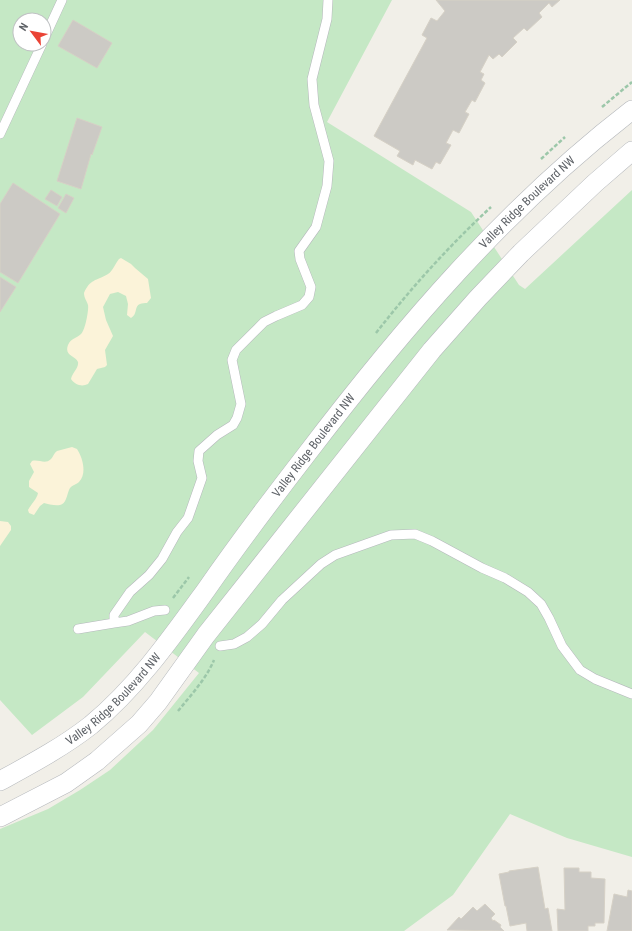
<svg xmlns="http://www.w3.org/2000/svg" width="632" height="931" viewBox="0 0 632 931" font-family="'Roboto Condensed',sans-serif">
<style>
.green{fill:#c5e8c5;fill-rule:evenodd}
.sand{fill:#fbf3d9}
.building{fill:#cccac5;stroke:#d6d1c6}
.lines{fill:none;stroke-linecap:round;stroke-linejoin:round}
.lane-casing{stroke:#b5b8bc;stroke-width:10}
.street-casing{stroke:#b5b8bc;stroke-width:20}
.path{stroke:#9cc7a9;stroke-width:2.5;stroke-dasharray:4 2;stroke-linecap:butt}
.lane{stroke:#fff;stroke-width:9}
.street{stroke:#fff;stroke-width:19}
.labels{text-anchor:middle;stroke-width:3.5;stroke-linejoin:round;paint-order:stroke}
.street-label{font-size:12px;fill:#5f6368;stroke:#fff}
</style>
<rect width="100%" height="100%" fill="#f1efe8"/>
<path class="green" d="M0,0h392l-65,122 144,90 48,73 6,4 107,-99v667l-65,-19 -57,-24 -57,81 -49,36h-404v-102l48,-20 32,-19 30,-20 43,-40 46,-57 -54,-41 -62,65 -51,38 -32,-35zM20,20h24v24h-24z"/>
<path class="sand" d="M121,258l10,6 4,4 13,11 3,19 -4,5c-2,0 -5,0 -7,1 -6,2 -2,10 -9,14l-4,-3 1,-11 -2,-8 -8,-4 -8,2 -7,13 3,13 7,16 -8,14 2,15 -2,2 -8,2 -9,15c-6,3 -13,1 -17,-5 1,-6 8,-11 7,-17 -3,-7 -14,-6 -10,-17 3,-7 8,-6 13,-11 4,-3 8,-24 7,-29 -1,-4 -4,-7 -4,-12 6,-14 12,-12 24,-19 4,-2 7,-10 11,-15z
M72,447l5,2c6,9 10,25 2,33 -3,3 -8,3 -10,8 -2,5 -3,14 -9,15 -5,1 -12,-1 -16,-2l-4,3 -6,9 -5,-2 -1,-3c3,-6 9,-11 10,-17l-9,-6v-6l5,-9 -4,-8 2,-3c7,-2 13,4 19,-2 2,-2 3,-6 6,-8z
M0,521l8,1 3,4v4l-11,16z"/>
<path class="building" d="M436,0h124l-8,7 -3,-4 -10,10 3,4 -15,14 -3,-3 -11,10 4,4 -15,15 -3,-3 -6,5 -4,-4 -9,17 4,2 -3,6 4,3 -10,19 -3,-2 -7,12 4,2 -10,19 -6,-3 -7,13 5,2 -11,19 -4,-2 -4,7 -17,-9 -2,5 -16,-9 3,-5 -26,-15 53,-98 -5,-3 9,-17 6,3 8,-10z
M73,20l39,23 -15,25 -39,-22z
M77,118l25,9 -10,28 -1,-1 -10,35 -24,-8z
M13,183l47,31 -42,69 -18,-11v-68z
M51,190l11,7 -5,9 -12,-7z
M66,194l8,4 -8,15 -8,-5z
M0,277l16,10 -16,25z
M538,867l7,42 3,-1 4,23h-25l-1,-8 -16,3 -4,-20h-1l-6,-32 10,-2v-1z
M564,868h15v4h12v6l14,1 -1,44h-9v3h-7v5h-30l-1,-22 8,1z
M628,890l4,1v40h-25l7,-37 13,3z
M485,904l10,10 -4,4 2,3 1,-1 7,5 -1,2 4,4 -57,-1 12,-13 2,2 12,-12 4,4z"/>
<g class="lines">
<g class="lane-casing">
<path id="lane" d="M44,39l18,-39
M0,134l42,-90
M165,610l-11,1 -26,10 -14,2v-8l16,-23 19,-17 13,-16 15,-27 11,-14 14,-40 -4,-17 1,-10 18,-16 16,-10 4,-7 4,-14 -9,-44 4,-10 28,-28 12,-6 26,-11 7,-8 2,-10 -11,-28 -1,-8 17,-24 11,-41 2,-25 -15,-56 -2,-26 15,-60 1,-19
M78,629l36,-6
M220,646l14,-2 13,-7 15,-13 20,-24 39,-36 14,-9 56,-20 24,-1 17,7 50,27 23,10 23,14 13,12 8,14 13,28 18,24 15,9 37,15"/>
</g>
<g class="street-casing">
<g id="street">
<path id="s1" d="M0,781c31,-17 63,-34 91,-56 46,-38 81,-88 115,-135 32,-46 66,-91 100,-135 96,-126 200,-248 326,-345"/>
<path d="M0,817l66,-34 31,-22 42,-37 19,-22 48,-67 226,-285 46,-52 43,-45 74,-70 37,-32"/>
</g>
</g>
<path class="path" d="M602,107l30,-25
M541,159l24,-22
M376,333c35,-45 73,-87 115,-126
M173,598l16,-21
M178,711c13,-16 28,-32 36,-51"/>
<use href="#lane" class="lane"/>
<use href="#street" class="street"/>
</g>
<g class="labels">
<g class="street-label">
<text dy="4" stroke="none"><textPath href="#s1" startOffset="789">Valley Ridge Boulevard NW</textPath></text>
<text dy="4" stroke="none"><textPath href="#s1" startOffset="465">Valley Ridge Boulevard NW</textPath></text>
<text dy="4" stroke="none"><textPath href="#s1" startOffset="141">Valley Ridge Boulevard NW</textPath></text>
</g>
</g>
<g transform="translate(32 32) rotate(302)"><circle r="19" fill="#ffffff" stroke="#bfc1c3"/>
<path d="M0-3L7 15L0 10L-7 15Z" fill="#ea4335"/>
<text y="-6" font-size="11" font-weight="bold" text-anchor="middle" fill="#5f6368">N</text>
</g>
</svg>
